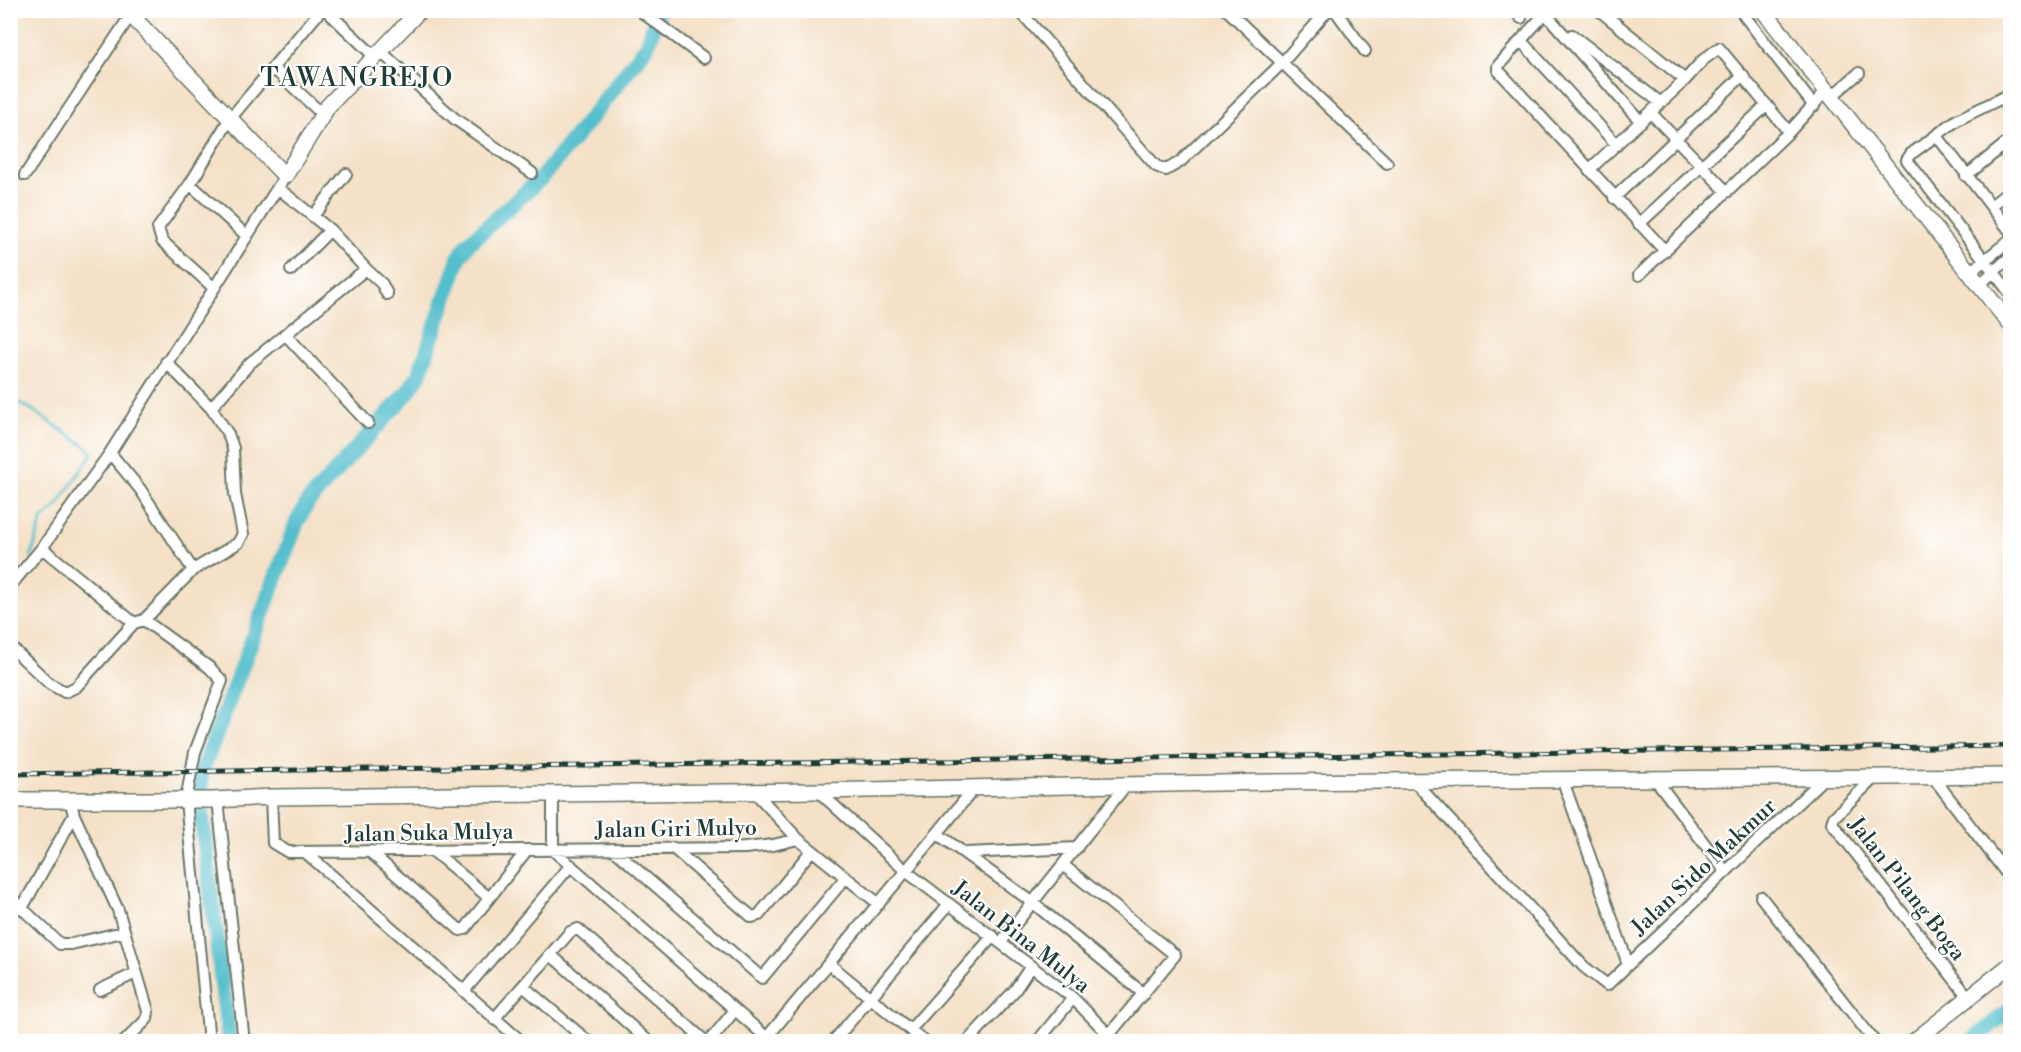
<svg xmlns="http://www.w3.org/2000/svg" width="2021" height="1052" viewBox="0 0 2021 1052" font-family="'Libre Bodoni',serif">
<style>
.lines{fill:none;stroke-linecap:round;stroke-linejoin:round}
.stream{stroke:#52becc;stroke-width:3}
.river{stroke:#52becc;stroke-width:16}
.street-casing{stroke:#6a7667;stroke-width:14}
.secondary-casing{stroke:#6a7667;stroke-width:18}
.street{stroke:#fff;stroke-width:10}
.secondary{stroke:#fff;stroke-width:15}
.rail-casing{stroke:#1f3d34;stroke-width:5}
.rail{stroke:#fff;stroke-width:3;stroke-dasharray:9;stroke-linecap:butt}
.labels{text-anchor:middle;stroke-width:4.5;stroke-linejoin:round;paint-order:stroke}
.street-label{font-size:22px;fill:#1f3d34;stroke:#fff}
.quarter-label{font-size:26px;letter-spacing:1.5px;fill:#1f3d34;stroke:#fff}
</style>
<rect width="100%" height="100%" fill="#fff"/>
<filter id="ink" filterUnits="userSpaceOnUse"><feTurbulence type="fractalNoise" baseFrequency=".0167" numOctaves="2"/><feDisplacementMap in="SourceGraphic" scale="12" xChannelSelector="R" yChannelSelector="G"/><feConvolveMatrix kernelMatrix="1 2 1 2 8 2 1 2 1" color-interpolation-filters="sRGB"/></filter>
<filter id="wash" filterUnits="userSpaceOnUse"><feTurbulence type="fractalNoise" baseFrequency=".008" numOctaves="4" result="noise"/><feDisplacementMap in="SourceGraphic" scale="24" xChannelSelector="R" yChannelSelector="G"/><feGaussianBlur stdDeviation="1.35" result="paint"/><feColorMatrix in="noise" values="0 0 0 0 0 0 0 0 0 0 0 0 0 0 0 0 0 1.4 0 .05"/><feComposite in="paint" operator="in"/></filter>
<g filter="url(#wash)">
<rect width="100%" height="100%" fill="#f4e1c7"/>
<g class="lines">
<path class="stream" d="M10,398l21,11 57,39 4,6 -35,52 -15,14 -11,36
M10,601l17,-27"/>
<path class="river" d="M229,1042l-28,-233v-35l96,-252 11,-20 100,-110 11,-17 40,-117 9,-14 73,-66 44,-53 62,-79 12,-36
M1971,1042l39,-33"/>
</g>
</g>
<g filter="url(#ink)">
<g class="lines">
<g class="street-casing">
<path id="street" d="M326,10l48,46
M639,10l65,48
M1019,10l137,156 10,4 14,-8 102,-99 46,-53
M1227,10l160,153
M1335,10l30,41
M1514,10l7,8
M1548,10l-50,56v4l167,181
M1599,10l86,70
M1545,13l96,109
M1743,14l71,92
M1572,35l89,68
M1522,42l95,103
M379,50l76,69 77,54
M273,68l49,46
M2010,94l-53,26 -46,34 -4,6 103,133
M1831,97l28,-24
M1651,113l76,79
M1937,136l73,95
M1589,170l96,-90 18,-20 16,-12 70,84
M25,175l105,-159
M1966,176l44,-36
M190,184l57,52
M1614,198l129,-123
M1991,206l19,-15
M313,216l33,-42
M1639,224l128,-119
M366,269l16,15 5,10
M291,270l39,-40
M1970,272l40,-32
M1639,275l150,-143 37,-41
M1979,285l31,-28
M214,288l-52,-47 -4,-13 32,-44 39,-64 92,-110
M285,334l83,89
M211,408l39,-45 116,-94 -36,-39 -52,-42
M110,453l30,36 53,81
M10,586l32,-38
M144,620l49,-50 45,-27 5,-9 -8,-40 -2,-46 -5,-14 -17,-26 -45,-46
M10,646l40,38 15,8 11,-5 58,-64
M1933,777l77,101
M1874,778l-40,39 -2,6 137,175
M1656,780l70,92
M1414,781l169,185 24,19 217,-207
M1563,781l65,183
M753,790l45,49 81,65
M818,791l89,81 166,126 36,37
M553,793v57l213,187
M271,797l2,46 15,9 457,-4 28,-3 25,-6
M70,799l4,16 44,95 30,101 -1,8 -23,23
M218,800l26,242
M936,835l40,-49
M673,848l79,69 7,-2 53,-65
M613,849l149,129 84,-101
M433,851l55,46
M305,852l217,190
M370,852l90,78 5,-1 62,-79
M967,853l110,-5
M1063,865l112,90 -72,87
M10,897l50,47h11l52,-12
M1761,897l114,145
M22,908l52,-93
M1001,942l126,-158
M551,955l98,87
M829,964l96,78
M523,986l66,56
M100,990l36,-17
M464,991l107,-126
M494,1019l76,-87 8,-3 128,113
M910,1030l83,-94
M209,1042l-23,-242 9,-48 27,-71 -12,-13 -66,-48 -10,3 -92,-75 68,-95 175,-277
M709,1042l26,-32
M763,1042l172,-206 4,-1 93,67 112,92
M833,1042l116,-138
M967,1042l48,-52 16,-24
M1037,1042l36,-44"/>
</g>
<g class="secondary-casing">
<path id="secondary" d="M126,10l159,166 43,-70 92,-96
M1763,10l247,314
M10,800h203l58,-3 547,-6 450,-9 742,-6
M1913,1042l97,-77"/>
</g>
<use href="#street" class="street"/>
<use href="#secondary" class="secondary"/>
<g class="rail-casing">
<path id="rail" d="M10,774l2000,-28"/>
</g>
<use href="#rail" class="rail"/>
</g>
</g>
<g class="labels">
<g class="street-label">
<text transform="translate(676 828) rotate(-1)" y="8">Jalan Giri Mulyo</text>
<text transform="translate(429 832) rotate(-1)" y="8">Jalan Suka Mulya</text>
<text transform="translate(1703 866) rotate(-43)" y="8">Jalan Sido Makmur</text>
<text transform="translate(1908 888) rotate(52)" y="8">Jalan Pilang Boga</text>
<text transform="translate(1022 936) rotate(38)" y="8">Jalan Bina Mulya</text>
</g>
<g class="quarter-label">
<text x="357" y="86">TAWANGREJO</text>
</g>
</g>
<rect width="2021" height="1052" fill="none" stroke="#fff" stroke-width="36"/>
</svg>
